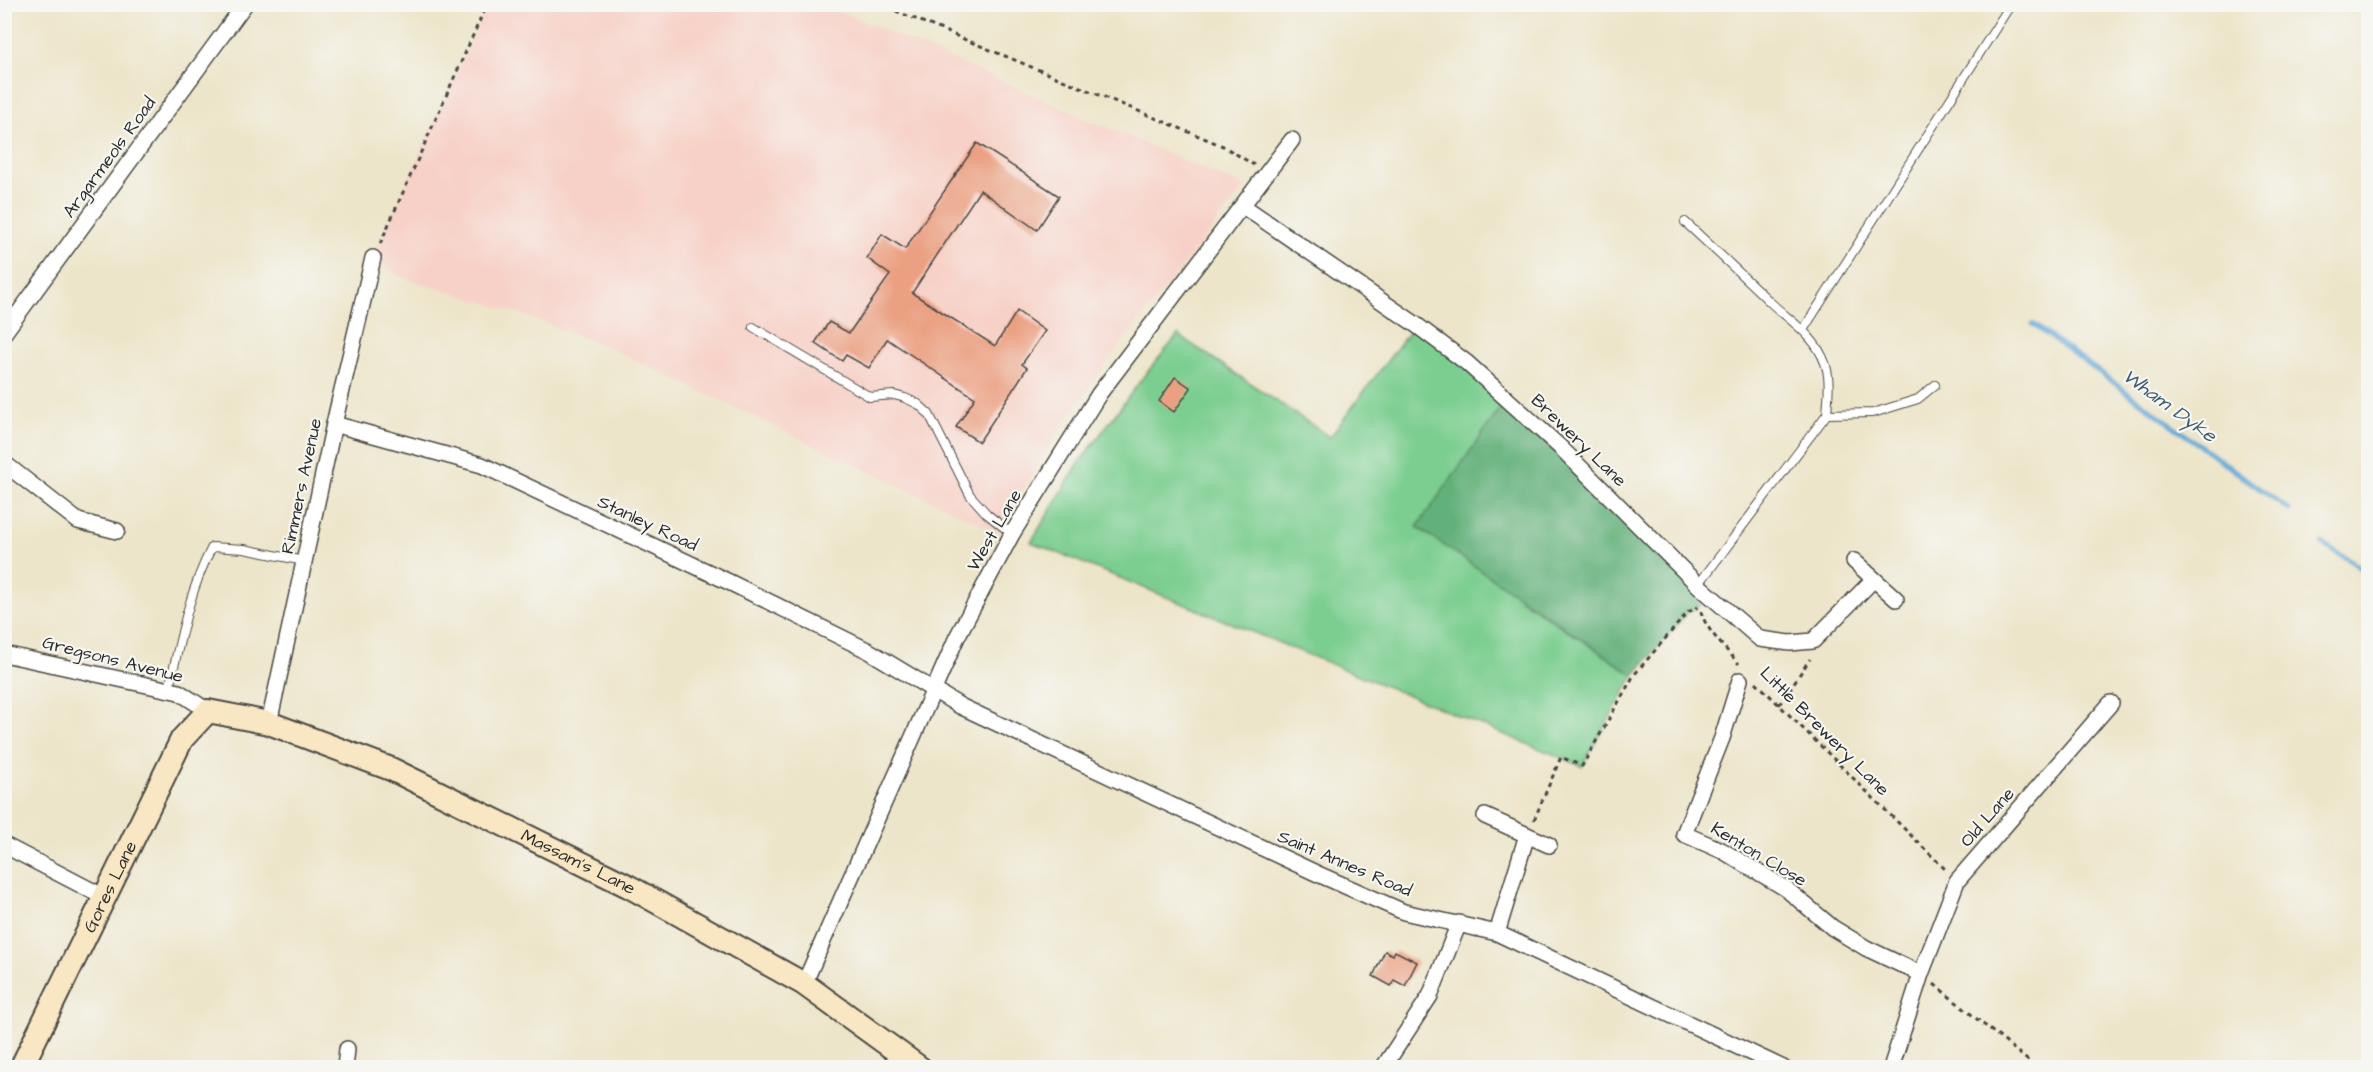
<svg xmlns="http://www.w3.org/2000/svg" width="2373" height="1072" viewBox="0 0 2373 1072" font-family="'Architects Daughter',sans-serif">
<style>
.built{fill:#f7d1c7}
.green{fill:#7bce90;stroke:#537c5e;stroke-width:1.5}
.forest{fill:#64b17a;stroke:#486e52;stroke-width:1.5}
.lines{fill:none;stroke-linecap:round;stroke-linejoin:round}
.stream{stroke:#5ea5d4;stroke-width:5}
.building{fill:#eba082}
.lane-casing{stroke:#484743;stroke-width:10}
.street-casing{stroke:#484743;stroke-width:18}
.secondary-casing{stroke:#484743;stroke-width:26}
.path{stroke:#484743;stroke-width:3;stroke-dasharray:4.5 4.5;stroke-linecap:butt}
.lane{stroke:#fff;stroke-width:8}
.street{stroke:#fff;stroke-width:15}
.secondary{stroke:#f9e7c3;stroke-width:22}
.labels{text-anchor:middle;stroke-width:4.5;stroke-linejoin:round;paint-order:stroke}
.street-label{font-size:18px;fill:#2b2b2b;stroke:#f6f6f2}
.water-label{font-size:20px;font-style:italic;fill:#3f5c6f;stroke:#f6f6f2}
</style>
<rect width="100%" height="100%" fill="#f6f6f2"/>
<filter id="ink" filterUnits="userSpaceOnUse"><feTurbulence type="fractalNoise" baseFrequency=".0167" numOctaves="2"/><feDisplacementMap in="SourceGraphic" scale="12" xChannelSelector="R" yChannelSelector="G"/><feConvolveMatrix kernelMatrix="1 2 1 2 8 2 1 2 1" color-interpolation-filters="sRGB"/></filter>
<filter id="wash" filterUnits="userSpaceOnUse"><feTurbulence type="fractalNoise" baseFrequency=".008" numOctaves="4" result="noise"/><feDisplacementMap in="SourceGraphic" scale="24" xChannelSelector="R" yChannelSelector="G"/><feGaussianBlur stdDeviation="1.35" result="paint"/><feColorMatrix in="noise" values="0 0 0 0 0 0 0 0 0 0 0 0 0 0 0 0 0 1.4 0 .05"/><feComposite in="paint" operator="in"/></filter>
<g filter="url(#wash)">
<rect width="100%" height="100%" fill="#ede5c9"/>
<path class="built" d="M487,5h339l419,182 -139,176 -40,57 -69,112 -392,-186 -87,-33 -117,-36 -28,-19z"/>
<path class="green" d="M1415,324l92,75 13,200 114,76 -52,91 -551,-224 48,-79 65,-87 34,-41 152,102z"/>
<path class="forest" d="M1507,399l191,186 2,21 -12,6 -54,63 -217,-148z"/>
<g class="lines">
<path class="stream" d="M2033,324l256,186
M2322,543l46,29"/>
</g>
<g id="blocks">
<path class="building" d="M977,143l82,53 -22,34 -57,-40 -68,103 83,53 22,-35 28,20 -23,33 5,4 -48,74 -23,-15 19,-29 -88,-59 -18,29 -23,-13 -4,6 -27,-18 14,-21 20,11 41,-58 -23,-17 15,-24 23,15z
M1175,377l16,11 -17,24 -15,-11z
M1385,951l8,4 2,-4 22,11 -12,24 -11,-6 -3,6 -18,-10z"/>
</g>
</g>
<g filter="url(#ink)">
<use href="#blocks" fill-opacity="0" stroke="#484743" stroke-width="1.5"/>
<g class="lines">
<g class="lane-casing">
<path id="lane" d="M1685,222c28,26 57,53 85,80 20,19 45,33 55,61 6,16 3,35 2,51l-129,171
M753,327l117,70 24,-2 11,3 13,6 11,10 41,81 17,19 25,20
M1803,330l208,-326
M1827,414l46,-1 45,-14 17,-14
M169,689c11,-48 20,-98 43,-142l32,2 60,12"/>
</g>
<g class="street-casing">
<path id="street" d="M1243,206l172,118 52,39 94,85 137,137 62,54 30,4 23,-2 60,-61
M4,333l241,-329
M334,424l148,41 247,117 140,69 91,55 358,168 86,38 93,21 286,135
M4,463l74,58 39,10
M1854,561l42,38
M4,654l175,38 29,19
M1740,680l-18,58 -38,96 39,17 62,37 48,40 33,20 55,26
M269,723l65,-299 39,-166
M1485,816l64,29
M4,845l100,52
M1497,933l30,-98
M804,984l153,-347 55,-103 87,-140 193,-254
M345,1068l2,-19
M1383,1068l47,-72 29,-73
M1891,1068l30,-94 36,-93 154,-178"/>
</g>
<g class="secondary-casing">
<g id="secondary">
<path id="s1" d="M21,1068l161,-329 26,-28 61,12 122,46 237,117 176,98 116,84"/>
</g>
</g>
<path class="path" d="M879,4l344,142 31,19
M380,244l107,-240
M1701,611c3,17 27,40 38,53
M1756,682l189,187
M1779,705l31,-46
M1534,820l27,-63 21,9 52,-91 54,-63 10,-5
M1934,984l103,84"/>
<use href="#lane" class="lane"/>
<use href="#street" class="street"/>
<use href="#secondary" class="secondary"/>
</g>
</g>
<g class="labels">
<g class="street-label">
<text transform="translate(109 157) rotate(-54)" y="6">Argarmeols Road</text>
<text transform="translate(1579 440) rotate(44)" y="6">Brewery Lane</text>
<text transform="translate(301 486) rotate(-78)" y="6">Rimmers Avenue</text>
<text transform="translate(648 523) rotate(25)" y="6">Stanley Road</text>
<text transform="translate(994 530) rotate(-60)" y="6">West Lane</text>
<text transform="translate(113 659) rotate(14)" y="6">Gregsons Avenue</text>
<text transform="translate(1825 731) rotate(45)" y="6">Little Brewery Lane</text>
<text transform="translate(1987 817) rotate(-49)" y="6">Old Lane</text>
<text transform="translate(1759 854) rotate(31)" y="6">Kenton Close</text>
<text dy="6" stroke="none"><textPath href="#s1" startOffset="806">Massam's Lane</textPath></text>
<text transform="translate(1345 863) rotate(23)" y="6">Saint Annes Road</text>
<text dy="6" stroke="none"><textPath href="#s1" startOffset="202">Gores Lane</textPath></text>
</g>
<g class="water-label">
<text transform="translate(2170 405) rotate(36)" y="7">Wham Dyke</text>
</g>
</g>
<rect width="2373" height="1072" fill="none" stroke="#f6f6f2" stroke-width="24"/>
</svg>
